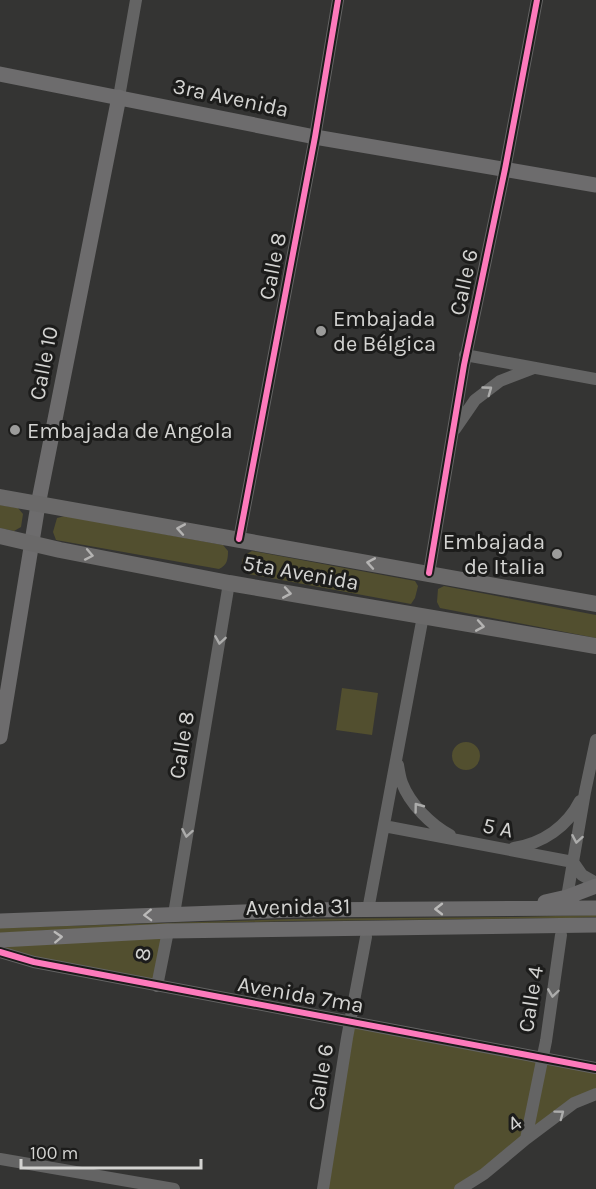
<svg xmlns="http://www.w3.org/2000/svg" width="596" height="1189" viewBox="0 0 596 1189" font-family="Karla,sans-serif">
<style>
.green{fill:#524f2f}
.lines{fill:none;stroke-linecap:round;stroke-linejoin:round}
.minor{stroke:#646464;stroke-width:12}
.major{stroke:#6d6c6d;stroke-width:15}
.highway{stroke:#6a6969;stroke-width:16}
.cycleway-casing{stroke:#1c1c1b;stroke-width:10}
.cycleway{stroke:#fd7abc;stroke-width:6}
.oneway{stroke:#acacab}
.oneway2{stroke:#b4b3b2}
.oneway3{stroke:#bab9b8}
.poi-dot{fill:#9b9b9a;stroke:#1c1c1b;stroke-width:2}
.labels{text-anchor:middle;stroke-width:6;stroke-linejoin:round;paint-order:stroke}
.street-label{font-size:22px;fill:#d3d3d1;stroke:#1c1c1b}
.poi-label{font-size:22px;fill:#d3d3d1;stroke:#1c1c1b;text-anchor:start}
</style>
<rect width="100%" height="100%" fill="#343433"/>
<path class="green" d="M0,505l18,3 5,6 -2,13 -7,4 -14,-3z
M65,516l158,29 5,6c0,9 -1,14 -9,18l-163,-29 -3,-8 4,-14z
M252,551l163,30 3,5 -3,12 -4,6 -163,-30c-9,-10 -8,-17 4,-23z
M444,586l152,29v23l-156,-30 -3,-6 1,-13z
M342,688l36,5 -6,42 -36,-5z
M452 756a14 14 0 1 1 28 0a14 14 0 1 1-28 0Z
M596,915v2l-26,1 -279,3 -122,3 -169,9v-5l294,-9 222,-2z
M168,931l-11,55 -157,-34v-12z
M351,1022l245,46v26l-136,95h-137z"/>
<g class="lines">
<path class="minor" d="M119,97l17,-97
M465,355l131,24
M455,429l20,-29 25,-19 34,-13
M239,539l76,-402 23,-137
M429,573l35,-208 41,-196 32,-169
M398,765c1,6 2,13 4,18 8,21 29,42 48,52
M384,826l189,36 9,13 14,8
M514,848c29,-5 53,-21 66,-47
M567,897l18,-105 11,-52
M368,910l55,-294
M174,914l55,-331
M0,952l34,10 562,106
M157,986l11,-55
M526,1139l20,-98 15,-106
M0,1159l174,30
M323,1189l24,-151 19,-101
M460,1189l24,-15 42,-35 48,-36 22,-9"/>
<path class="major" d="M0,74l315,63 281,48
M0,737l38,-232 81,-408
M545,902l22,-5 29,-11
M0,921l294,-11 302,-2
M0,940l168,-9 428,-6"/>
<path class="highway" d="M0,497l596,107
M0,536l60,14 169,33 367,63"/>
<g class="cycleway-casing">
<path id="cycleway" d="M239,539l76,-402 23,-137
M429,573l35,-208 41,-196 32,-169
M0,952l34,10 562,106"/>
</g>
<use href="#cycleway" class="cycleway"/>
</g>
<defs><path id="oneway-chevron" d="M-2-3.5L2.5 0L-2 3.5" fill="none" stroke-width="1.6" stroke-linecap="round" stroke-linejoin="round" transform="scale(1.5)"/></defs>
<g class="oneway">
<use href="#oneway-chevron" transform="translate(488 390) rotate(-36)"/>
<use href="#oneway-chevron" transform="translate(220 640) rotate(99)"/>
<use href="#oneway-chevron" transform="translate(418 807) rotate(-127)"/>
<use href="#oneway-chevron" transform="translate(187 833) rotate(100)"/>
<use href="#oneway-chevron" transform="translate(577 839) rotate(100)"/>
<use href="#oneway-chevron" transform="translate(553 993) rotate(98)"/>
<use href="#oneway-chevron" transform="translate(560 1114) rotate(-37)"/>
</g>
<g class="oneway2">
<use href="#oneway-chevron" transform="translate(181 529) rotate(-170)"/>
<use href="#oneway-chevron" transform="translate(89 555) rotate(11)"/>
<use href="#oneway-chevron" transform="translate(371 563) rotate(-170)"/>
<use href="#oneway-chevron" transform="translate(287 593) rotate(10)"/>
<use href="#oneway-chevron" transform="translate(480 626) rotate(10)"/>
</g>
<g class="oneway3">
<use href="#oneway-chevron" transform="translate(439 909) rotate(180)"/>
<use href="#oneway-chevron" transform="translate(148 915) rotate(178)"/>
<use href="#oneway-chevron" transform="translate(58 937) rotate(-3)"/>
</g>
<g class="poi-dot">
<circle cx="321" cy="331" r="6"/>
<circle cx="15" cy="430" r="6"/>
<circle cx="557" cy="554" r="6"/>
</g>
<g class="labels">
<g class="street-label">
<text transform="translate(231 97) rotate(12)" y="8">3ra Avenida</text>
<text transform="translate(272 266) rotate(-79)" y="8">Calle 8</text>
<text transform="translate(463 282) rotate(-78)" y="8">Calle 6</text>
<text transform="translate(43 363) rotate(-79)" y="8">Calle 10</text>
<text transform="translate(301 572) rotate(10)" y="8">5ta Avenida</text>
<text transform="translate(181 745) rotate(-81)" y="8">Calle 8</text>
<text transform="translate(498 827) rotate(11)" y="8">5 A</text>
<text transform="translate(298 906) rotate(-1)" y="8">Avenida 31</text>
<text transform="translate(142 954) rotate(-79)" y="8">8</text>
<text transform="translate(301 994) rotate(10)" y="8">Avenida 7ma</text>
<text transform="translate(530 999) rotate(-81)" y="8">Calle 4</text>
<text transform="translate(320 1077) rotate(-81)" y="8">Calle 6</text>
<text transform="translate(514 1123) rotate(-38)" y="8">4</text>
</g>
<g class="poi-label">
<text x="333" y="326">Embajada<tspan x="333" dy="25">de Bélgica</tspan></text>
<text x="27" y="438">Embajada de Angola</text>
<text x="545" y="549" text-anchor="end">Embajada<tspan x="545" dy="25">de Italia</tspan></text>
</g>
</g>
<path d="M21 1159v9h180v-9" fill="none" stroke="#d3d3d1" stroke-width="3"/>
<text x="30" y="1159" font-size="18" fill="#d3d3d1" stroke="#1c1c1b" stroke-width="4.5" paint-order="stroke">100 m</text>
</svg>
